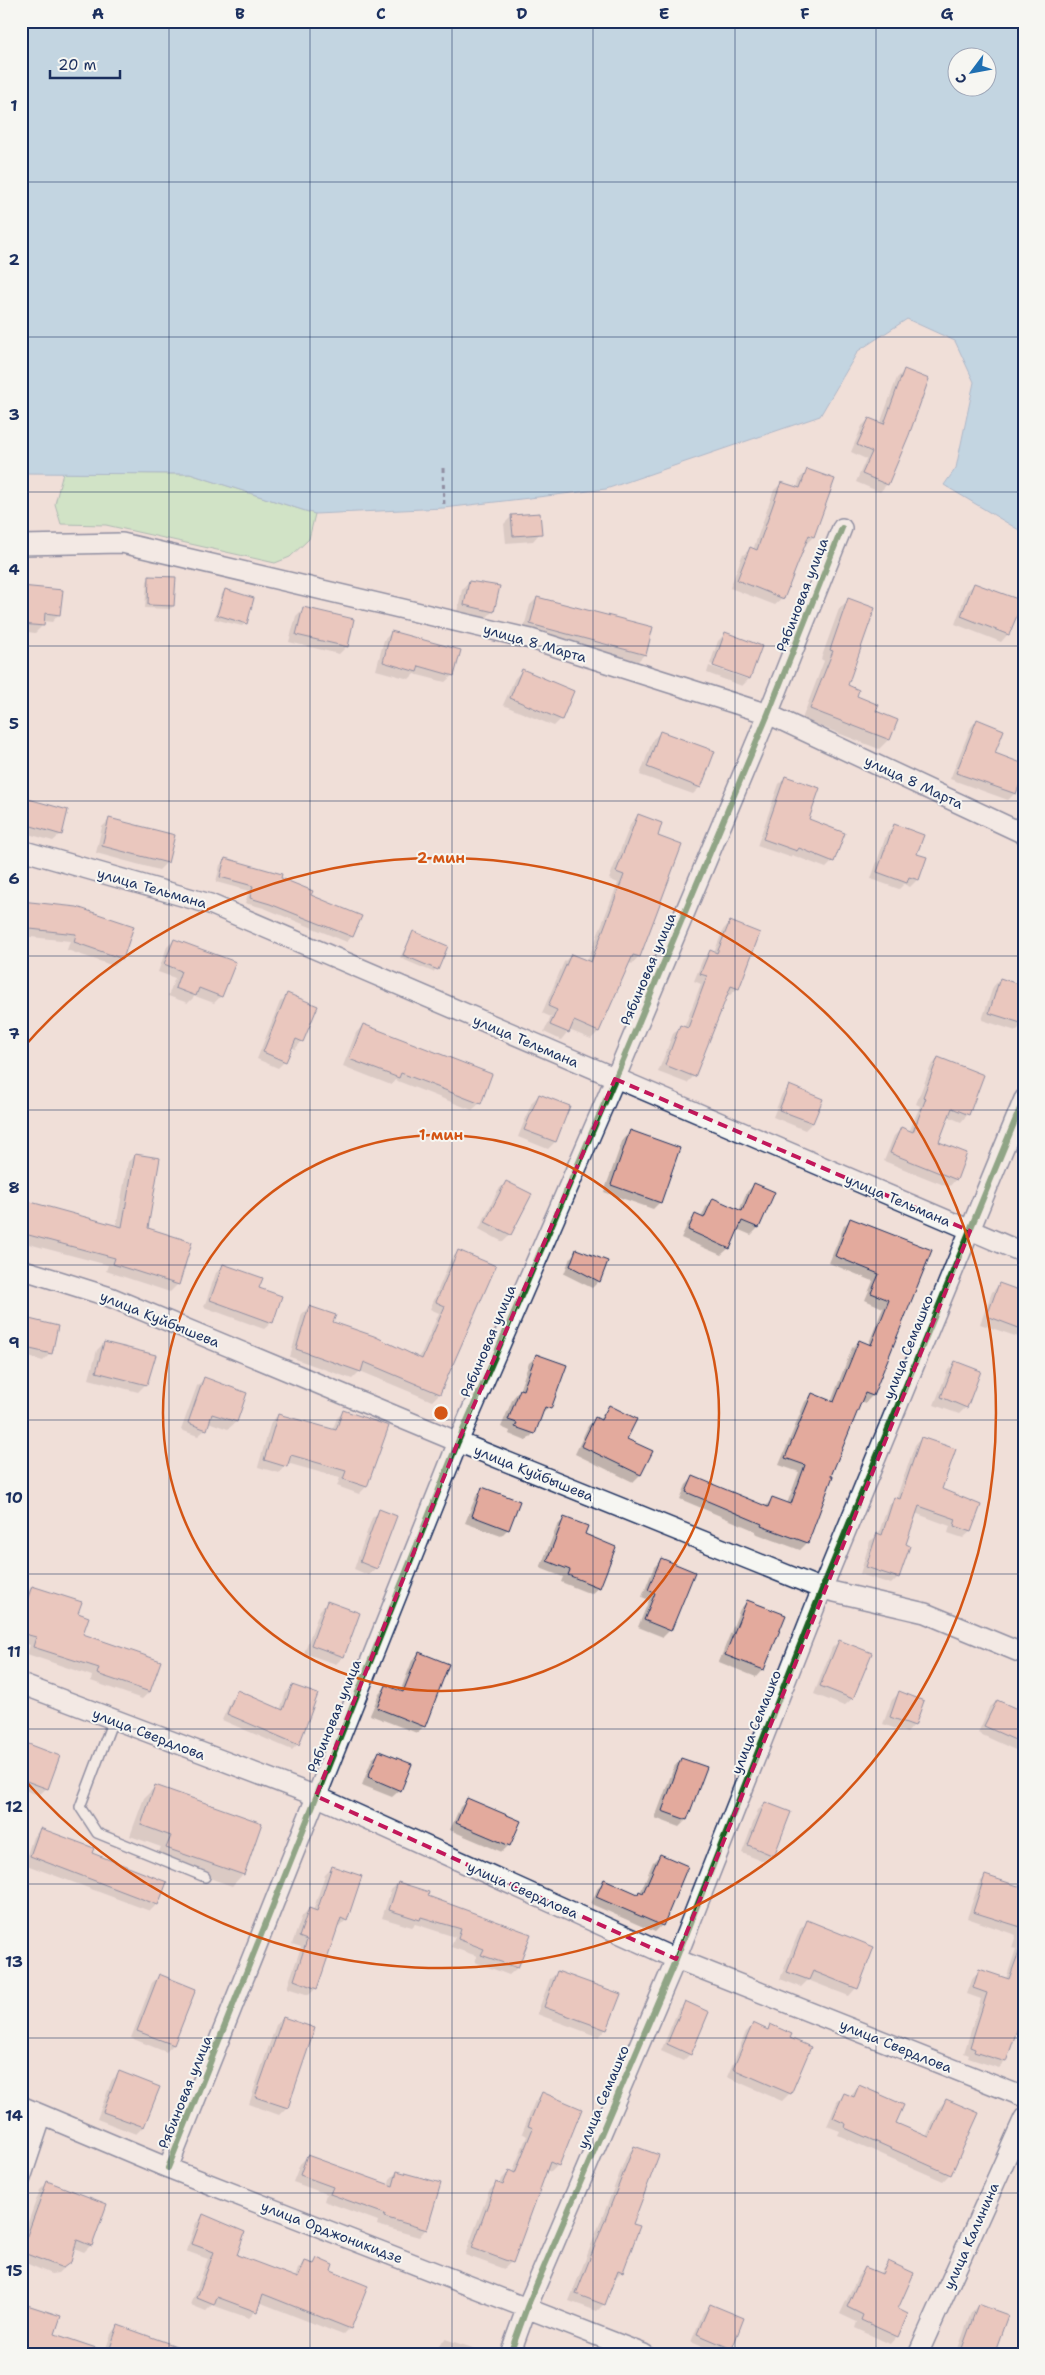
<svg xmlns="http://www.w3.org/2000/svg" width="1045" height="2375" viewBox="0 0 1045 2375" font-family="'Shantell Sans',sans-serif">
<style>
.green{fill:#aae8af;stroke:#628c86}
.water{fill:#8cc9ec;stroke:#5f8bb3;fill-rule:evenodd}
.shadow{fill:#0003}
.building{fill:#e3aa9d;stroke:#1b2f5e}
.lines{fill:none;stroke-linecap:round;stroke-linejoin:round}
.lane-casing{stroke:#1b2f5e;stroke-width:12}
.street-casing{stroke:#1b2f5e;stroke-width:22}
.path{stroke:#1b2f5e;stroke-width:3;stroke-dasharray:4 4;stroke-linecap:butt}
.lane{stroke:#f6f6f2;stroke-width:9}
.street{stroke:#f6f6f2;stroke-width:19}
.cycleway-casing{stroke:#f6f6f2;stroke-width:9}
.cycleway{stroke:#1b5e20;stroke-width:6}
.marked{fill:none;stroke:#c2185b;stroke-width:4;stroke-dasharray:10 6;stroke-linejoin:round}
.grid{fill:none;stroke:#1b2f5e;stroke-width:1;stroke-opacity:0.55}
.ring{fill:none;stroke:#d45514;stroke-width:2.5}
.labels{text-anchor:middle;stroke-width:4;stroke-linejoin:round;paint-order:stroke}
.street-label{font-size:14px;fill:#1b2f5e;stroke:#f6f6f2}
.centre{fill:#d45514;stroke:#f6f6f2;stroke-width:2.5}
.ring-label{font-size:15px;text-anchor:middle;font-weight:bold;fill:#d45514;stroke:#f6f6f2;stroke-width:4;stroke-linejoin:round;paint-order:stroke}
.neatline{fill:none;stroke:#1b2f5e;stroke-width:2}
.grid-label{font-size:16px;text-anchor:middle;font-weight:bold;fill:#1b2f5e}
</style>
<rect width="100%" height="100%" fill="#f0dfd8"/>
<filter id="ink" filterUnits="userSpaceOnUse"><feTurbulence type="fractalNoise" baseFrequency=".02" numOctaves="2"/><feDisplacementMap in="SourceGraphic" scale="10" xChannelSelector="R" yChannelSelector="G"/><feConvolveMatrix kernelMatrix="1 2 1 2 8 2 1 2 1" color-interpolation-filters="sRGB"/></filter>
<g filter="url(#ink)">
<path class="green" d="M63,473l127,1 125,40 -6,25 -19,18 -15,6 -169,-38 -45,-1 -6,-20z"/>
<path class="water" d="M21,21h1003v512l-80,-48 12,-17 18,-86 -19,-41 -48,-22 -49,32 -38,65 -214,73 -162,19 -129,6 -125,-40 -169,-1zM958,58h30v30h-30z"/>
<path class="shadow" d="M904,371l-17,113 -7,8 -24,-10 10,-23 -15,-7 11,-26 7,-7 11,5 17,-46z
M808,471l5,66 -7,7 -2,-1 -21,55 -8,7 -45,-17 12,-32 8,-7 3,1 21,-60 8,-7 15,5 3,-10z
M512,516l28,17 -7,8 -27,2 -2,-19z
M150,577l23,29 -3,3 -25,-1 2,-27z
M469,582l24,29 -7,7 -29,-6 5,-22z
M975,584l33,50 -7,8 -46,-18 12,-33z
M21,587l38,27 -7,8 -9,-1 -1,5 -7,7 -14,-2z
M225,590l21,33 -4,3 -28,-7 8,-25z
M537,598l108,56 -7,7 -115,-30 7,-26z
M848,600l-2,86 9,11 19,15 15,27 -10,10 -77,-30 22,-58 -3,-2 18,-50z
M303,609l43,38 -7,7 -50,-12 7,-26z
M392,632l61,43 -8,7 -31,-8 -5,5 -33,-9 8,-30z
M725,634l24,45 -7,7 -35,-13 2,-7 38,13v-2l-37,-13 8,-23z
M522,671l39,48 -7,7 -51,-21 12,-27z
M977,720l38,73 -7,7 -58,-21 21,-52z
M661,732l39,55 -7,7 -53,-19 13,-36z
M786,778l21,42 26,41 -7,7 -34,-13 -2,2 -33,-11 22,-62z
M21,798l40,36 -8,7 -32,-9z
M638,815l18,22 -17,119 -7,8 -4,-2 -30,70 -7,7 -22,-9 -8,10 -17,-8 7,-15 -9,-4 22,-51 7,-7 16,7 31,-79 -9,-4 22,-56z
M109,820l57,43 -7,7 -63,-17 6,-26z
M894,826l22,29 2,24 -8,8 -6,-3 -5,5 -28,-10 16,-46z
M226,859l54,20 30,17 42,40 -5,6 -83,-34 -19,-5 4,-12 -33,-9 4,-17z
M21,902l112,25 -11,32 -8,7 -47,-16 3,-9 -49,-5z
M730,922l8,66 -8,7 -4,-1 -32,82 -7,7 -29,-11 15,-38 7,-7 4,1 17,-44 -7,-3 9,-22 7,-7 4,1 9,-23z
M413,933l23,36 -3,3 -33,-14z
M174,940l47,56 -7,7 -19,-7 -7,7 -20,-7 7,-18 -17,-6 9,-25z
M1000,979l23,45 -7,7 -34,-11 11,-33z
M288,995l14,46 -7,8 -4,-2 -6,14 -7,7 -21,-9 23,-57z
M363,1025l117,78 -8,7 -77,-30 -4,5 -48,-19 13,-33z
M938,1059l30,55 -7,8 -14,-6 -9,27 18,36 -7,8 -65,-26 10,-25 7,-7 8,3 11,-26 -4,-2 15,-38z
M789,1087l23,36 -7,7 -32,-13 9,-23z
M539,1095l16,47 -7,7 -30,-12 14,-35z
M630,1132l30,70 -7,7 -49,-17 19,-53z
M135,1155l11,74 32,55 -8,8 -64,-21 2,-6 -87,-23v-37l6,-2 89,24 12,-65z
M506,1182l4,53 -7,7 -24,-13 19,-39z
M754,1185l19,8 -15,35 -7,7 -14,-6 -8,19 -8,7 -40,-17 7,-15 7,-7 6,2 5,-11 7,-8 26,12 8,-19z
M851,1219l79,32 -58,145 -7,7 -5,-2 -30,75 -23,67 -7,7 -45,-17 1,-2 -76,-32 6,-14 7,-7 72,29 7,-8 15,5 12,-32 -20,-7 26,-63 7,-8 19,8 21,-54 7,-7 9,4 15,-37 -18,-8 8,-19 -44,-18 15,-37z
M577,1251l22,30 -7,7 -28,-14 6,-16z
M458,1252l36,15 -55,127 -7,7 -72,-30 -8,8 -62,-22 12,-43 7,-7 23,16 87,35 20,-45 -9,-4 21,-50z
M223,1266l35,23 14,33 -8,7 -60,-22 12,-34z
M999,1285l25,9v45l-44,-15 12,-32z
M21,1318l30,35 -8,8 -22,-6z
M104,1343l42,41 -8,8 -49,-13 8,-29z
M537,1356l12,52 -9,7 -7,19 -7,7 -17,-7 1,-3 -9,-4 12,-29 6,-7 10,-28z
M956,1362l10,45 -7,7 -25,-9 14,-35z
M205,1378l41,15 -10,29 -8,7 -20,-7 -2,7 -8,7 -17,-6 16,-44z
M609,1406l31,69 -7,7 -58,-28 13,-28 7,-7 4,1z
M344,1411l44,16 -22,60 -7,7 -22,-8 3,-8 -53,-15 -8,10 -21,-6 13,-45 7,-7 54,16 5,-13z
M921,1438l20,52 29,42 -7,6 -15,-5 2,-7 -35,-13 -11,32 -6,32 -7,7 -31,-10 10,-33 8,-6 10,-29 8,-7 19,-54z
M483,1488l25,41 -7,7 -36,-13 11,-27z
M380,1511l-4,57 -8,7 -14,-6 18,-51z
M564,1519l19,16 16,52 -8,7 -30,-12 2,-5 -23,-9 17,-42z
M661,1560l9,70 -7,7 -25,-10 11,-27 -7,-3 12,-30z
M32,1587l44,27 6,21 67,57 -7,7 -51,-18 1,-5 -65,-22 3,-9 -9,-3v-42z
M328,1602l31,12 -16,43 -7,7 -32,-11 16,-43z
M747,1602l16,67 -7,8 -37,-15 21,-53z
M839,1641l31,12 -18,46 -8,7 -30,-12 18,-46z
M419,1653l5,73 -7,7 -47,-18 9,-21 7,-8 14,6 12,-31z
M292,1687l25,7 -20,51 -5,5 -70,-30 10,-22 6,-6 42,18 6,-17z
M899,1693l15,32 -7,8 -24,-9 9,-24z
M997,1701l27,13v40l-46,-21 11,-25z
M26,1745l21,43 -8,7 -18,-6v-40z
M380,1752l20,38 -8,7 -30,-12 10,-26z
M681,1759l24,9 -19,52 -7,7 -24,-9 19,-51z
M155,1787l88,87 -11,12 -76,-27 5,-12 -31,-11 14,-38z
M467,1800l42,45 -7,7 -52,-22 10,-23z
M766,1803l7,52 -8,7 -23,-9 16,-43z
M40,1830l51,24 66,50 -7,7 -126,-47 9,-27z
M660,1855l2,70 -7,7 -64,-28 7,-17 7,-6 32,14 3,-2 13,-31z
M332,1868l14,52 -7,7 -2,-1 -21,62 -7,7 -22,-7 14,-41 -9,-3 10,-28 7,-7 4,2 12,-36z
M985,1877l39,13v116l-19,56 -6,6 -31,-10 1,-3 -5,-2 17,-54 -14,-5 6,-17 7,-6 26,8 10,-30 -4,-1 4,-13 -49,-17 12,-35z
M398,1883l29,13 102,39 -12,33 -8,7 -34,-13 2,-6 -26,-9 4,-10 -40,-13 -3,3 -30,-9 9,-28z
M808,1922l65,26 -17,40 -7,8 -41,-16 -7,7 -21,-8 20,-50z
M558,1972l48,57 -7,8 -62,-23 13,-35z
M159,1976l14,69 -7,7 -35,-14 21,-55z
M685,2003l5,51 -7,7 -22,-10 17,-41z
M283,2018l31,11 -28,79 -7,7 -30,-11 27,-79z
M753,2025l13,6 5,-5 18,13 1,54 -8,8 -55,-24 19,-45z
M119,2073l39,15 -15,39 -7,7 -39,-15 15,-39z
M859,2086l35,37 32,14 13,-29 7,-8 4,74 -7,7 -105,-46 2,-4 -13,-5 10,-24 7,-7 6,2z
M543,2093l15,72 -7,7 -5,-2 -35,92 -7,7 -39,-14 24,-64 7,-7 4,1 2,-6 7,-7 3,1 15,-37 -5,-3 13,-32z
M634,2147l-12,124 -7,7 -11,26 -7,7 -28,-10 58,-146z
M307,2157l81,29 2,-7 7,-7 29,57 -7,8 -42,-12 1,-4 -54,-20 2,-7 -33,-12 7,-18z
M47,2183l44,62 -7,7 -10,-4 -4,13 -12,12 -7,1 -30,-13v-20l19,-51z
M203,2216l33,40 59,22 3,-9 7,-7 7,3 5,-5 12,12 21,56 -7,7 -84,-33 -3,9 -7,7 -37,-13 -6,6 -15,-6 17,-46 -22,-8 10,-28z
M888,2262l8,48 1,26 -7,8 -35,-16 2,-6 -17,-8 18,-38 7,-8 14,6z
M710,2305l21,43 -6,6h-5l-29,-12 12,-29z
M978,2305l14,49h-36l15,-41z
M118,2327l56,27h-70l7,-20z
M445,2339l34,11 -2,4h-41l2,-7z"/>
<path class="building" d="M904,369l25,10 -20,56 -21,50 -26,-11 10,-22 -15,-7 12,-27 15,6z
M807,469l28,10 -21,58 -5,-2 -25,64 -47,-19 13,-33 7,3 24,-68 19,6z
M540,513l2,21 -29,2 -2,-21z
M149,576l27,1 -2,29 -26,-1z
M469,581l31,5 -6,26 -30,-7z
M974,583l49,18 -14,34 -48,-19z
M21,586l42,4 -3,25 -15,-2 -1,13 -23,-2z
M225,589l29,9 -7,26 -30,-9z
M537,597l116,30 -7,28 -116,-31z
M848,598l27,10 -27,77 11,5 -2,6 22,9 -3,6 22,9 -8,20 -80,-31 23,-58 -3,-1z
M303,607l51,12 -6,28 -52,-12z
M391,631l70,19 -7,26 -35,-10 -2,6 -34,-10z
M725,632l37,14 -12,33 -37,-13z
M522,669l52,22 -12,29 -52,-22z
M977,719l27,11 -9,23 29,11v9l-8,21 -60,-21z
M660,731l55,20 -14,37 -54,-21z
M785,776l35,12 -11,31 36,14 -11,29 -35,-14 -2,3 -34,-12z
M21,797l47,13 -6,25 -41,-12z
M638,814l24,9 -4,13 24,9 -42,112 -7,-2 -34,77 -25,-11 -5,12 -19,-8 7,-15 -9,-4 23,-52 20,8 33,-87 -8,-3z
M109,818l66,17 -7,28 -66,-17z
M894,824l30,11 -7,19 10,3 -8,23 -10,-3 -2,6 -30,-11z
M225,858l57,16 -1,4 32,13 -2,4 51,21 -9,21 -83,-33 -20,-6 3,-12 -33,-9z
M21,901l56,6 57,19 -11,33 -49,-17 2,-8 -55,-6z
M730,921l30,12 -21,56 -8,-3 -36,91 -30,-12 15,-40 8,3 19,-52 -7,-2 10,-24 7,3z
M413,931l35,15 -10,24 -35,-15z
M174,939l62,23 -14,35 -23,-9 -3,8 -21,-8 6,-17 -17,-7z
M1000,978l24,8v38l-35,-11z
M287,993l31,13 -15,36 -7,-3 -10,23 -23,-10z
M363,1024l129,50 -11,30 -80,-31 -2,5 -50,-19z
M938,1057l46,18 -15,40 -17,-7 -13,34 28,11 -10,27 -67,-27 11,-26 12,5 13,-34 -3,-1z
M789,1085l34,14 -10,24 -34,-13z
M539,1094l31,12 -14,36 -32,-12z
M630,1130l50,18 -19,55 -50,-18z
M135,1154l25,4 -12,70 44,14 -13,43 -66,-21 2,-6 -94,-25v-12l6,-20 95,26z
M506,1181l26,13 -21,41 -26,-13z
M754,1183l21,9 -16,36 -17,-7 -12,28 -42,-19 7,-16 9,4 9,-20 29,13z
M850,1218l82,32 -59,146 -8,-3 -34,83h2l-25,67 -47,-17 1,-2 -76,-32 7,-16 75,31 4,-10 19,7 14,-39 -20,-7 27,-65 22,9 25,-62 12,5 18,-45 -18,-7 8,-19 -44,-18z
M576,1249l32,12 -8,21 -30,-16z
M458,1250l38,16 -56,128 -76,-32 -3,10 -65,-23 13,-43 27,9 -3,7 41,14 48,23 23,-53 -9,-4z
M223,1264l40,14 -4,10 23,8 -9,27 -63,-23z
M999,1283l25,9v38l-37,-14z
M21,1317l37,9 -6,28 -31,-7z
M104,1342l52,13 -9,30 -51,-13z
M536,1354l31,11 -16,44 -6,-2 -10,27 -20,-7 2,-4 -9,-3 12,-31 3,1z
M955,1361l26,10 -14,37 -26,-11z
M204,1377l43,16 -10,29 -25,-8 -5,16 -19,-7z
M609,1405l28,14 -10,20 26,12 -12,24 -60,-29 14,-29 6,3z
M343,1410l46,16 -22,61 -24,-8 3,-8 -55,-16 -4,12 -23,-7 14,-46 58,16z
M921,1437l35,12 -14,40 39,16 -10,27 -17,-6 2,-7 -37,-13 -13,38 4,2 -11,32 -33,-11 11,-34 5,2 12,-38 6,2z
M482,1487l38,14 -11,29 -37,-14z
M379,1509l18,7 -20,53 -17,-7z
M564,1517l24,9 -3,8 31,13 -16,41 -32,-13 2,-5 -23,-9z
M661,1558l34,14 -24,59 -27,-11 11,-27 -7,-3z
M32,1586l50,16 -4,11 11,4 -6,17 78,27 -11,31 -53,-18 2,-6 -66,-21 3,-10 -15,-4v-16z
M747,1600l39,15 -22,55 -39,-15z
M327,1601l33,12 -16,44 -33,-12z
M839,1640l33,13 -19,46 -33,-13z
M419,1652l30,12 -24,63 -48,-19 9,-23 17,7z
M292,1685l26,9 -19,51 -72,-31 10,-24 46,20z
M899,1691l25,10 -9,25 -25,-9z
M997,1700l27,12v32l-40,-18z
M26,1743l34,13 -12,33 -27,-10v-24z
M379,1751l33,13 -11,27 -33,-14z
M681,1758l26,9 -20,53 -25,-9z
M155,1785l107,38 -18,52 -78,-27 5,-12 -30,-11z
M467,1798l54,23 -11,25 -54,-23z
M765,1802l26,10 -17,44 -26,-11z
M40,1828l54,20 -2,5 75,29 -9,23 -128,-49z
M660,1854l28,12 -25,60 -67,-29 8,-18 34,15 1,-3 4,2z
M332,1866l30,10 -15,45 -6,-3 -24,71 -23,-9 13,-40 -8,-3 10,-29 8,3z
M985,1875l39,13v40l-51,-16z
M398,1882l31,10 -1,4 103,38 -13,34 -37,-13 3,-6 -26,-10 3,-10 -40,-12 -1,3 -31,-10z
M807,1920l67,27 -16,42 -45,-18 -4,9 -22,-8z
M1021,1946l3,1v63l-18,52 -32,-10 1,-3 -5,-2 17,-54 -14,-5 6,-19 30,10z
M557,1971l64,23 -14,36 -63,-23z
M159,1974l37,15 -22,56 -37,-14z
M685,2001l24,11 -18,43 -24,-11z
M283,2017l32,11 -27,80 -33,-11z
M753,2023l15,7 2,-6 22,10 -2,4 21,9 -20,47 -58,-25z
M119,2071l41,16 -16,40 -41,-15z
M859,2085l45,20 -8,18 33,14 17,-38 33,14 -28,62 -106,-47 1,-4 -13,-6 11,-25 10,4z
M542,2092l40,17 -23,57 -9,-4 -37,101 -41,-15 24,-66 7,3 6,-15 6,3 18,-45 -5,-2z
M634,2146l25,9 -26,69 7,2 -17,46 -5,-2 -13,35 -29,-11z
M307,2155l86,31 4,-15 44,12 -14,47 -43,-13 1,-3 -55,-20 3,-7 -33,-12z
M47,2181l60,23 -15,42 -15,-6 -6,22 -8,6 -42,-16z
M203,2214l42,18 -8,23 61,23 7,-17 9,3 3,-6 16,7 -2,6 37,15 -17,43 -88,-35 -6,18 -40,-15 -3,8 -17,-7 17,-46 -22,-8z
M888,2261l26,12 -16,36 10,5 -10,23 -37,-17 2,-5 -16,-8 18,-40 17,7z
M21,2303l40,13 -6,18 50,17 -1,3h-83z
M710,2304l34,14 -12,31 -35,-15z
M978,2304l30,11 -14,39h-34z
M118,2325l72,26v3h-82z"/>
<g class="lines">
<g class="lane-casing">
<path id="lane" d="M113,1720l-33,87 17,26 108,44"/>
</g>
<g class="street-casing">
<path id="street" d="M21,545l101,-2 409,96 237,75 256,120
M21,850l189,54 814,349
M21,1269l89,28 348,145 364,147 103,24 99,41
M21,1684l295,112 360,163 348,138
M21,2106l147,62 476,186
M168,2168l290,-726 157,-363 153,-365 74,-186
M21,2178l21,-63
M510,2354l17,-47 149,-348 146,-370 202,-490
M918,2354l106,-236"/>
</g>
<path class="path" d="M443,468l1,40"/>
<use href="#lane" class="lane"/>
<use href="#street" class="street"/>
<g class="cycleway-casing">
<path id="cycleway" d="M168,2168l290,-726 157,-363 153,-365 74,-186
M510,2354l17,-47 149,-348 146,-370 202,-490"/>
</g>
<use href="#cycleway" class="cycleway"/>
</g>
</g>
<path d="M0 0H1045V2375H0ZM615,1079l355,152 -294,728 -360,-163 142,-354z" fill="#f0dfd8" fill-opacity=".55" fill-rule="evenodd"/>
<path class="marked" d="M615,1079l355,152 -294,728 -360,-163 142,-354z"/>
<path class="grid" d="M169,21v2333M310,21v2333M452,21v2333M593,21v2333M735,21v2333M876,21v2333M21,182h1003M21,337h1003M21,492h1003M21,646h1003M21,801h1003M21,956h1003M21,1110h1003M21,1265h1003M21,1420h1003M21,1574h1003M21,1729h1003M21,1884h1003M21,2038h1003M21,2193h1003"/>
<g class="ring">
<circle cx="441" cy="1413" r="278"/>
<path d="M22 1049A555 555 0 1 1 22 1777"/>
</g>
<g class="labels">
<g class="street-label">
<text transform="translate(802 595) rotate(-69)" y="5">Рябиновая улица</text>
<text transform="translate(535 643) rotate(16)" y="5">улица 8 Марта</text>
<text transform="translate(914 782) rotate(25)" y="5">улица 8 Марта</text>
<text transform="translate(152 888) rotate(16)" y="5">улица Тельмана</text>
<text transform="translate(648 969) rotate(-67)" y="5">Рябиновая улица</text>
<text transform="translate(526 1041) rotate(23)" y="5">улица Тельмана</text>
<text transform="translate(898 1200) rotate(23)" y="5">улица Тельмана</text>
<text transform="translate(160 1319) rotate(22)" y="5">улица Куйбышева</text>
<text transform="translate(488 1341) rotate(-67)" y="5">Рябиновая улица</text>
<text transform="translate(908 1347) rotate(-68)" y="5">улица Семашко</text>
<text transform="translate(534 1473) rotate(22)" y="5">улица Куйбышева</text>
<text transform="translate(334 1716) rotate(-68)" y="5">Рябиновая улица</text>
<text transform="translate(756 1722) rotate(-68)" y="5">улица Семашко</text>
<text transform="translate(149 1734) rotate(21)" y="5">улица Свердлова</text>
<text transform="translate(523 1890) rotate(24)" y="5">улица Свердлова</text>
<text transform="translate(896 2046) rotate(22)" y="5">улица Свердлова</text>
<text transform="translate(185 2092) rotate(-68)" y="5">Рябиновая улица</text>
<text transform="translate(603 2097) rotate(-67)" y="5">улица Семашко</text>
<text transform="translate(332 2232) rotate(21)" y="5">улица Орджоникидзе</text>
<text transform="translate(971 2236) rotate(-66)" y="5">улица Калинина</text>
</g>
</g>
<circle cx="441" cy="1413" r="8" class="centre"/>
<g class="ring-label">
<text x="441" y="863">2 мин</text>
<text x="441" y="1140">1 мин</text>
</g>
<rect width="1045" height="2375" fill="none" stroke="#f6f6f2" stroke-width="55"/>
<g transform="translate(972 72) rotate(238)"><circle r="24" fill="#f6f6f2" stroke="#9ea6b7"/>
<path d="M0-4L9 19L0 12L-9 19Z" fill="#1f6fb2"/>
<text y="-8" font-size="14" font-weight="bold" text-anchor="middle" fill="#1b2f5e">С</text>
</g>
<path d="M50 70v8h70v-8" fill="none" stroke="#1b2f5e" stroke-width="2.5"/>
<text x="58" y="70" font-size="15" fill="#1b2f5e" stroke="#f6f6f2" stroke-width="4" paint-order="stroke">20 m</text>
<rect x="28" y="28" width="990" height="2320" class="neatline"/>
<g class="grid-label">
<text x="98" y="19">A</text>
<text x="240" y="19">B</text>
<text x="381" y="19">C</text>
<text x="522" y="19">D</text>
<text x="664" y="19">E</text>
<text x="805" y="19">F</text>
<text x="947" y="19">G</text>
<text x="14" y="111">1</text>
<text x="14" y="265">2</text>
<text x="14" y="420">3</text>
<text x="14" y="575">4</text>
<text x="14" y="729">5</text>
<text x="14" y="884">6</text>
<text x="14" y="1039">7</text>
<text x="14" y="1193">8</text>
<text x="14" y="1348">9</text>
<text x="14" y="1503">10</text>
<text x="14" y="1657">11</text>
<text x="14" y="1812">12</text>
<text x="14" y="1967">13</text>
<text x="14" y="2121">14</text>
<text x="14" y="2276">15</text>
</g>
</svg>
